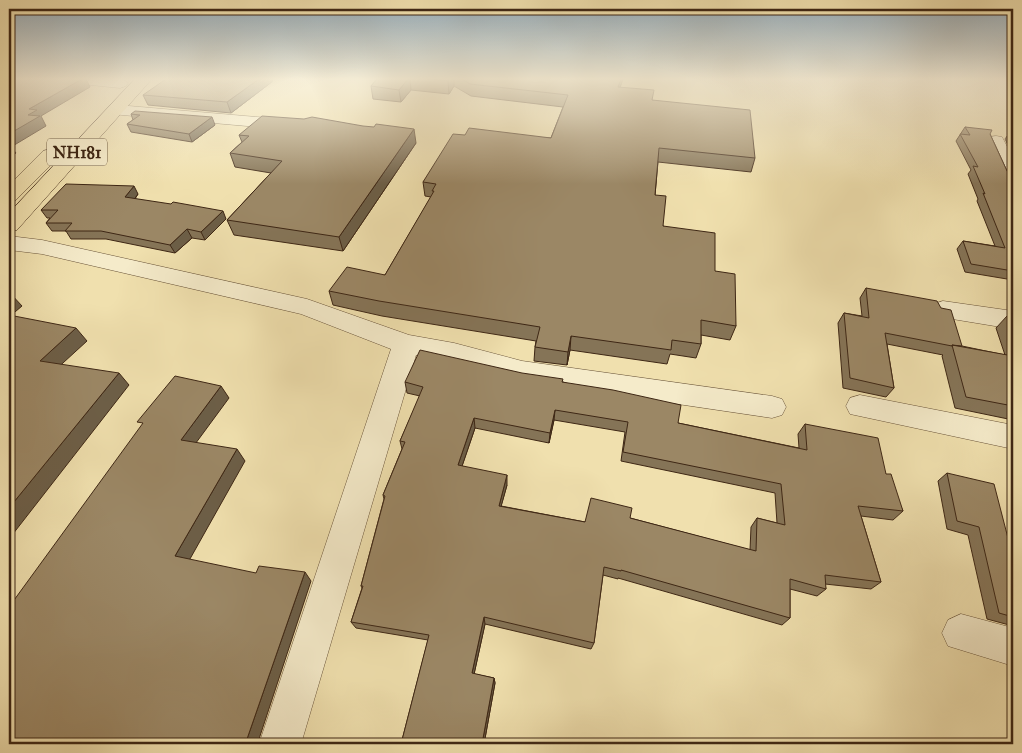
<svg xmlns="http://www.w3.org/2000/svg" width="1022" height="753" viewBox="0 0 1022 753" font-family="'IM FELL Great Primer',serif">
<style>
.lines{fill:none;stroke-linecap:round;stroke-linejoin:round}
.minor-casing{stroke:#6a553b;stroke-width:1}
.highway-casing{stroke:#3e2715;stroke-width:1}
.minor{fill:#f5ebca;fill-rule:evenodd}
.highway{fill:#f0e0ae;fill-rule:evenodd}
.wall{fill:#857457;stroke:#3e2715;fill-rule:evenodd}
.shaded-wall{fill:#6c5e47;stroke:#3e2715}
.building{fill:#9b8765;stroke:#3e2715;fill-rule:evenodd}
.labels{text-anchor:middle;stroke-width:4.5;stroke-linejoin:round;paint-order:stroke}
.shield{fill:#f5ebca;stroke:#75624b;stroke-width:1}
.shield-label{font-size:16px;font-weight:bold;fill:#3e2715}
</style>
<rect width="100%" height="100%" fill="#f0e0ae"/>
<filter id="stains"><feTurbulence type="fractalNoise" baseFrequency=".004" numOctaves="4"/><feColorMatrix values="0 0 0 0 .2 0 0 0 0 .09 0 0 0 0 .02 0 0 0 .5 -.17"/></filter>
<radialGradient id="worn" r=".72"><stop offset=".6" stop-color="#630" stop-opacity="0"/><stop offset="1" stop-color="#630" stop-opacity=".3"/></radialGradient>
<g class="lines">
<g class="minor-casing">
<path id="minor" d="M73,79h50l5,4 -2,3 -6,2 -39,-4 -5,-2z
M117,105l175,15 6,1 3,4 -3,4 -6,1 -181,-16 -2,-4 2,-4z
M996,136l6,1 11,21v26l-7,-2 -3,-4 -16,-37 3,-4z
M9,236l33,4 265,59 102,36 45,8 68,18 250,35 10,3 4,8 -4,8 -10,3 -250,-37 -68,-18 -38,-8 -115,389h-42l132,-395 -90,-35 -259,-60 -33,-4z
M943,301l70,10v18l-79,-13 -3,-6 3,-6z
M860,395l153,30v24l-163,-35 -4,-8 4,-8z
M961,614l52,14v38l-65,-20 -6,-13 6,-13z"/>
</g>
<g class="highway-casing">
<path id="highway" d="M135,79h17l-135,151 -8,1v-18z
M50,149l7,2 2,4 -2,4 -41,41 -7,2v-17l34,-34z"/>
</g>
<use href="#minor" class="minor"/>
<use href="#highway" class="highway"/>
</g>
<path class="wall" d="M377,79h246l-3,8 32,13 103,58 -4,14 -93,-10 -3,33 8,31 52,45 21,55 -6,14 -29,-5v9l-5,14 -26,-4 -3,10 -97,-14 -3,15 -33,-4 1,-14 1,-6 -154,-25 -49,-11 -4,-14 56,-16 46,-78 -6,-1 -2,-14 42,-47 86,3 12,-31 -92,-11 -17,-10 -5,8 -38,-4 -10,12 -28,-3 -2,-13z
M273,81l-42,32 -83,-8 -5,-10z
M131,114l84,11 -23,17 -61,-10 -4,-8 6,-4z
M965,127l25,7 17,37 4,5 2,1v103l-48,-8 -8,-23 6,-8 32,5 -18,-45 1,-2 -10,-25 3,-4 -15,-29z
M1010,132h3v23l-8,-16z
M239,135l177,8 -73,108 -109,-16 -7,-15 44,-47 -36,-6 -5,-14 12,-11z
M138,194l-3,5 91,20 -21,21 -13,-2 -17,15 -69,-14h-35l-5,-8h-14l-6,-8 4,-5h-3l-6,-8z
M866,288l96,58 43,9 -9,-27 11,-12 6,1v103l-58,-12 -13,-52 1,-1 -56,-11 7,44 -8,9 -43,-9 -5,-65 6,-10 18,3 -2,-18z
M405,382h158l115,41 121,25 -1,-14 7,-10 81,50 17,37 -10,9 -32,-4 20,66 -10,7 -46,-5 1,5 -9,7 -27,-7v29l-8,7 -164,-47v1l-15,-4 -9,68 -3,6 -106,-25 -11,50 20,4 1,5 -11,61h-83l27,-104 -72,-12 -5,-6 11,-34 -1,-2 23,-87 -1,-4 19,-46 -2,-8 20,-45 -13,-3zM554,420l71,12 -4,29 154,32 2,30 -20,-5 -6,9 -1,23 -120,-32 -45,4 -84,-16 6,-21 -45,-19 13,-38 74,15z
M947,473l62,69 4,1v83l-26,-7 -19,-84 -21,-6 -9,-48z"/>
<path class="shaded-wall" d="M82,79h4l4,8 -49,29 5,10 -35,21 5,6 -7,5v-24l19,-19 1,-6z
M259,79h13l1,2 -42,32 -4,-11z
M408,79h2l1,11 -10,12 -2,-12z
M449,79h5v7l-5,8 -1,-13z
M621,79h2l-7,20 2,-12z
M212,117l3,8 -23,17 -3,-8z
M414,129l2,14 -73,108 -4,-14z
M134,186l4,8 -8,11 -5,-8z
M223,211l3,8 -21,21 -4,-8z
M187,229l5,9 -17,15 -5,-8z
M10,293l12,13 -13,11v-23z
M76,328l11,13 -35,32 -12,-12z
M571,336l-1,14 -3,15 1,-13z
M119,373l10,12 -120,154v-31z
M221,386l8,12 -39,53 -9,-11z
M555,410l-1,10 -5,23 1,-10z
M474,418l1,10 -16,47 -1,-10z
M237,449l8,12 -59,105 -11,-10z
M507,475v10l-8,29v-8z
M305,572l6,9 -53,161 4,2h-8l-5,-3 -2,-2z
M484,617l1,7 -12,55 -1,-6z
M494,678l1,5 -11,61h-2z"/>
<path class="building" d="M9,79h73l-53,30 8,1 -9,5 12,1 -31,18z
M166,79h93l-32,23 -84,-7z
M377,79h31l-9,11 -28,-4z
M428,79h21l-1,2z
M462,79h159l-3,8 36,3 -2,10 98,10 5,48 -96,-10 -4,47 11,1 -3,30 52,7v38l20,3 1,52 -35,-6v24l-29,-4 -1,10 -100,-14 -3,16 -33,-5 5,-20 -161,-26 -50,-10 18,-24 38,8 49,-84h-2l4,-7 -13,-2 30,-48 12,1 4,-7 82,10 17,-43 -98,-11z
M135,111l77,6 -23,17 -62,-10 13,-9 -9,-1z
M262,116l42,3 8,-2 51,9 11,1 2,-3 38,5 -75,108 -112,-17 55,-59 -52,-8 19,-17 -10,-1z
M965,127l27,3 -2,4 17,37 4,5 2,1v94l-42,-7 -8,-23 42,7 -22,-55 2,1 -12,-28 5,1 -18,-33 10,1z
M66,184l68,2 -9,11 46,7 2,-2 50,9 -22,21 -14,-3 -17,16 -69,-14h-36l7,-8h-26l12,-13h-17z
M866,288l71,13 4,7 10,2 11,36 -10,-1v1l-67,-13 9,55 -44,-10 -6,-65 25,5z
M9,315l67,13 -36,33 79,12 -110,135z
M1007,316l6,1v17z
M952,345l61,11v50l-47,-9z
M420,350l102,23 41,6 -1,3 51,8 68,15 -3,18 129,27 -2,-26 73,14 8,36h5l12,37 -45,-5 23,76 -56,-7 1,14 -36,-10v39l-169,-48v1l-17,-4 -10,76 -110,-26 -12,56 22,5 -12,66h-81l28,-109 -78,-13 12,-36h-2l24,-90 -2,-1 22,-53 -5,-1 23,-54 -18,-5zM555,410l73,12 -5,30 158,32 4,41 -28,-7 -1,33 -126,-33 2,-10 -41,-10 -6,24 -86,-16 8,-31 -49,-10 16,-47 76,15z
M175,376l46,10 -40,54 56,9 -62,107 81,17 3,-7 46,6 -58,167 2,2h6l-1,3h-245v-137l134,-184 -6,-1z
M947,473l47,11 15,58 4,1v74l-14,-4 -20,-86 -22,-6z"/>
<linearGradient id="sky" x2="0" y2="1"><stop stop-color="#93acbc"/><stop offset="0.43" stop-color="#f8f1db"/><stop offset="1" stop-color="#f8f1db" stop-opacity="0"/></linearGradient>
<rect width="1022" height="184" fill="url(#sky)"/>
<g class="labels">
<rect class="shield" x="47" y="138.5" width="60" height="27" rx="4"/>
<g class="shield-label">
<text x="77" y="158">NH181</text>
</g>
</g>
<rect width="1022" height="753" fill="none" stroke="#f0e0ae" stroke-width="30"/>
<rect x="10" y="10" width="1002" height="733" fill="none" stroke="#3e2715" stroke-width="2.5"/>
<rect x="15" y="15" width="992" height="723" fill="none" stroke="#3e2715"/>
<rect width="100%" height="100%" filter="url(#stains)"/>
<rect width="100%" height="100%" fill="url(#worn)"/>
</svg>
